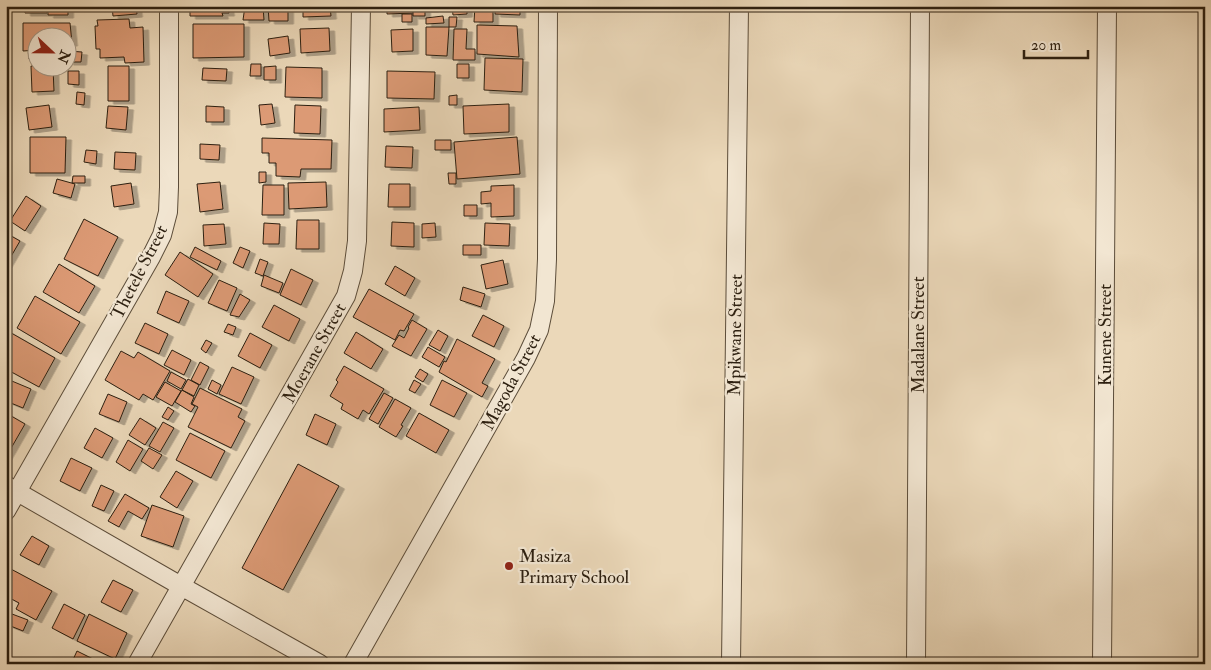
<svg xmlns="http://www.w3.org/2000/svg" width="1211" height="670" viewBox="0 0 1211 670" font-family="'IM FELL Double Pica',serif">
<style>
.building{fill:#dc9a75;stroke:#2c1f10;filter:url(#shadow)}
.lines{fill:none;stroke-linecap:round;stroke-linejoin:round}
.street-casing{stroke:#5c4d3a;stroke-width:20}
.street{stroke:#f2e6d2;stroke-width:18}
.poi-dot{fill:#8f2418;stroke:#f2e6d2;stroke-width:2}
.labels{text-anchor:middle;stroke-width:4.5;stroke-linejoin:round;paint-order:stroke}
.street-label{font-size:18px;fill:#2c1f10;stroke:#f2e6d2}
.poi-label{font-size:18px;fill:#2c1f10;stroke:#f2e6d2;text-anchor:start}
</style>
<defs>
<filter id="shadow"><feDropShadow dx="5.5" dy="3" stdDeviation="0" flood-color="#0004"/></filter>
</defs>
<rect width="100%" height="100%" fill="#ebd8b9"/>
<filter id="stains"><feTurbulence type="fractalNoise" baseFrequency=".004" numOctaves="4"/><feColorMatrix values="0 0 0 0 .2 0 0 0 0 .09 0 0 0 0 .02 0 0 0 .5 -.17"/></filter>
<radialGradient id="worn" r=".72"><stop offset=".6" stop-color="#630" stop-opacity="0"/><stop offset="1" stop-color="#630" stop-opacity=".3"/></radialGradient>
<path class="building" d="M25,6h22v7h-22z
M48,6h20v9h-20z
M112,6h24l1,8 -24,2z
M190,6h38l1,7h-7l1,3h-33z
M245,6h18l1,14h-21z
M268,6h20v15h-19z
M303,6h27l1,10 -28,1z
M387,6h25l1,7 -26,1z
M413,6h20v3h-8v7h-12z
M452,6h15v8l-14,1z
M475,6h13l-1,5h6v11h-19z
M495,6h25v9l-25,-1z
M402,14h10v8h-10z
M443,16l1,7 -18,1v-6z
M449,17h8l-1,10h-7z
M129,19l1,9 13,-1 1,35 -19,1 -1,-6 -24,1v-9h-4l-1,-23h3l-1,-6z
M23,23h47l2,20h-4v-5h-30v12l-15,1z
M193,24h51v33l-51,1z
M477,25l40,1 2,31 -42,-3z
M426,27h23l-2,29 -21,-1z
M329,28l1,23 -29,2 -1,-24z
M413,29v22l-21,1 -1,-22z
M454,29h13l-1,20h9v11h-22z
M288,36l2,17 -20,3 -2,-17z
M68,51l14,1 -1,10h-13z
M29,52h9v7h-9z
M485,58l38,1 -1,33 -38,-2z
M251,64h10v12h-11z
M457,64h12v14h-12z
M31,66h7v2h15l1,23 -22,1z
M108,66h21v35h-21z
M276,66v14h-12v-13z
M286,67l36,1v30l-37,-1z
M203,68l24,1 -1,12 -24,-1z
M68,71h11v14l-11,-1z
M387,71l48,1 -1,27 -47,-1z
M77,92l8,1 -1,12 -8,-1z
M457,95v10h-8v-9z
M272,104l3,19 -14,2 -2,-20z
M509,104v28l-45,2 -1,-28z
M49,105l3,22 -23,3 -3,-22z
M295,105l26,1 -1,28 -26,-1z
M108,106l20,1 -2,23 -20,-2z
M206,106l18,1v15h-18z
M419,107l1,23 -36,2v-23z
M30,137h36l-1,36h-35z
M517,137l3,37 -63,5 -3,-37z
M262,138l70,2 -1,29h-30l-1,8 -24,-1v-13h-7v-10h-7z
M435,140h16v10h-16z
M200,144l20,1 -1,15 -19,-1z
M386,146l27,1 -1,21 -27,-1z
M86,150l11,1 -1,13 -12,-2z
M115,152l21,1 -1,17 -21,-1z
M259,172h7v10l-7,1z
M448,173h8v11h-7z
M73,176h12v7h-13z
M57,179l18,5 -4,14 -18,-5z
M220,182l3,27 -23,3 -3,-28z
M326,182l1,25 -38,2 -1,-26z
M131,183l3,21 -20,3 -3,-21z
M389,184h21v23h-22z
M263,185h21v30h-22z
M514,185v31l-23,1v-14l-10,1v-12l10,-1v-5z
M26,196l15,10 -16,25 -15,-10z
M464,205h13v11h-13z
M84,219l34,18 -20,39 -34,-17z
M297,220h22v29h-23z
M392,222l22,1v24l-23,-1z
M264,223l16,1 -1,20h-16z
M435,223l1,14 -14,1v-14z
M485,223l25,1 -1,22 -25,-1z
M224,224l2,20 -22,2 -1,-21z
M6,233l14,8 -14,24z
M463,245h18v10h-18z
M195,247l26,14 -4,9 -27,-13z
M240,247l10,4 -7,17 -10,-5z
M180,252l33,22 -15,23 -33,-22z
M260,259l8,3 -5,14 -8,-3z
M503,260l5,24 -22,5 -5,-24z
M59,264l36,22 -16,27 -36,-21z
M395,266l20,12 -10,18 -20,-12z
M291,269l22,11 -12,25 -21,-10z
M264,275l19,8 -4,10 -18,-7z
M219,280l18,8 -10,23 -19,-8z
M463,287l22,7 -4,13 -21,-7z
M369,289l45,25 -10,17 -4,-1 -5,10 -42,-23z
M166,291l23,10 -10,22 -22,-10z
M240,294l10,6 -11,17 -9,-2z
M35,296l45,26 -19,32 -44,-26z
M274,305l26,14 -11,22 -27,-14z
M483,315l21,11 -10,21 -22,-11z
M412,320l15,9 -16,27 -19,-10 7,-11 5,3 5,-10 -1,-1z
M145,323l23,11 -9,20 -24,-11z
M228,324l8,3 -3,8 -9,-3z
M6,330l49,28 -16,29 -33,-18z
M438,330l10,6 -8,15 -11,-6z
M356,332l27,17 -12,20 -27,-16z
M250,333l22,12 -12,23 -22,-12z
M457,339l38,20 -13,24 6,3 -6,11 -43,-25 5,-11 2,1z
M206,340l6,3 -6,10 -5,-4z
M428,347l17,10 -6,10 -17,-10z
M172,350l19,10 -7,15 -20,-10z
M121,351l13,7 4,-6 32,19 -17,29 -10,-6 -4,6 -34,-20z
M200,362l9,5 -9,18 -9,-5z
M344,366l40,23 -15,25 -6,-4 -5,9 -17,-10 2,-5 -13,-8 8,-14 -2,-2z
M232,367l22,10 -13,27 -22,-10z
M420,369l8,5 -5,8 -8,-5z
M171,372l15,8 -5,9 -14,-8z
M7,379l24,10 -8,19 -17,-7z
M188,379l11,6 -5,11 -12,-6z
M212,380l9,5 -4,9 -9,-5z
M414,380l7,4 -6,9 -6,-3z
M442,380l25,13 -13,24 -24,-12z
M165,382l16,9 -9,15 -16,-9z
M200,388l42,21 -4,8 7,4 -14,27 -43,-21 10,-20 -6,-3z
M182,390l12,7 -3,7 4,2 -4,6 -16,-10z
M384,393l9,5 -15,26 -9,-5z
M108,394l19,8 -8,20 -20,-8z
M395,399l16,9 -10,17 2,1 -7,11 -17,-10z
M168,407l6,4 -6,9 -6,-3z
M6,413l19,11 -19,33z
M419,413l30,17 -13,23 -30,-17z
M315,414l21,10 -9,21 -21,-10z
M140,418l16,10 -11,17 -16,-10z
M163,422l11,6 -14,24 -11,-6z
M95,428l18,10 -11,20 -18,-10z
M190,433l35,18 -14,27 -35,-18z
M128,440l15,9 -13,22 -14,-9z
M149,448l13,7 -9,14 -12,-8z
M71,458l21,10 -12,23 -20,-10z
M298,464l41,22 -56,104 -41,-22z
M176,471l17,10 -16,27 -17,-11z
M101,485l13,6 -10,20 -12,-5z
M125,494l24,14 -7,11 -14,-8 -9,16 -11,-6z
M152,505l32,11 -11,31 -32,-11z
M32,536l17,10 -10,19 -19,-10z
M9,568l43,23 -16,29 -20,-11 3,-6 -13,-7v-24z
M113,580l20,10 -12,22 -20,-10z
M64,604l21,11 -12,24 -21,-11z
M12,614l16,6 -5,11 -15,-6z
M89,614l38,19 -12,26 -38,-18z
M77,651l26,13h-32z"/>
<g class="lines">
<g class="street-casing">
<path id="street" d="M7,486l174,100 139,78
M6,511l145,-254 11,-22 6,-23 1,-25v-181
M137,664l209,-368 7,-25 4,-30 4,-235
M353,664l173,-306 13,-28 6,-29 2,-42 1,-253
M731,664l8,-658
M916,664l4,-658
M1102,664l5,-658"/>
</g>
<use href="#street" class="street"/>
</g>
<circle class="poi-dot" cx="509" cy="566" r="5"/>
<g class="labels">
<g class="street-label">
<text transform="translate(139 272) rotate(-63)" y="6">Thetele Street</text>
<text transform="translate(735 335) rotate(-89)" y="6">Mpikwane Street</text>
<text transform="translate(918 335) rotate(-90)" y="6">Madalane Street</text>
<text transform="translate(1105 335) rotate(-90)" y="6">Kunene Street</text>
<text transform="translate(314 353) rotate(-61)" y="6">Moerane Street</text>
<text transform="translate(511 382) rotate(-62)" y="6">Magoda Street</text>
</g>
<g class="poi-label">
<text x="519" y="562">Masiza<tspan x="519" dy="21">Primary School</tspan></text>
</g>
</g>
<rect width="1211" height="670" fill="none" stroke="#ebd8b9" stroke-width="25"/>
<rect x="8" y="8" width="1196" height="655" fill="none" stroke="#2c1f10" stroke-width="2.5"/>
<rect x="12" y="12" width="1186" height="645" fill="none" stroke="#2c1f10"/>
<g transform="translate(52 52) rotate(112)"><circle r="24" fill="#f2e6d2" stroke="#a39684"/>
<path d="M0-4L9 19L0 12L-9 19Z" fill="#8f2418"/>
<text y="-8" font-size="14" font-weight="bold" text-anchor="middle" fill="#2c1f10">N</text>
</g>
<path d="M1024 50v8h64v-8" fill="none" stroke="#2c1f10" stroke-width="2.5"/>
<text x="1031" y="50" font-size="15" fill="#2c1f10" stroke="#f2e6d2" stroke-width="4" paint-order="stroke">20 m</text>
<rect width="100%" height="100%" filter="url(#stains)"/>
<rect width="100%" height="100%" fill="url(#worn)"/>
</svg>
